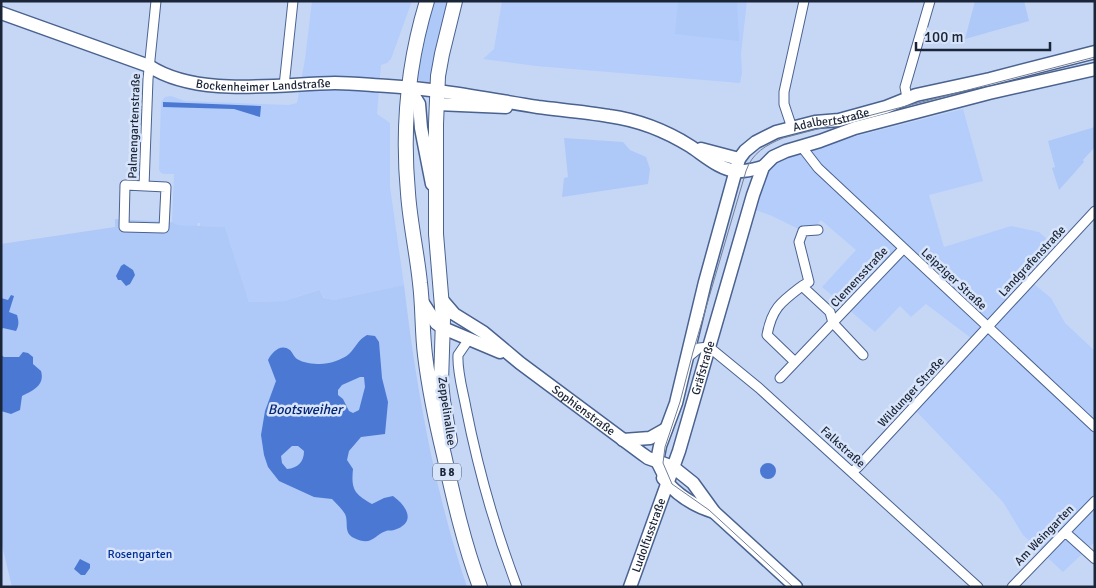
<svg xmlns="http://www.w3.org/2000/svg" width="1096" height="588" viewBox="0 0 1096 588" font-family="Signika,sans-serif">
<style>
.built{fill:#b4cdfb}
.green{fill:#aec8f8}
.water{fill:#4a78d2;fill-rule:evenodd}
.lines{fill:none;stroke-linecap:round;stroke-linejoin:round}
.street-casing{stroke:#4a628f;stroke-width:11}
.secondary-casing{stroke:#4a628f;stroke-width:15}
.primary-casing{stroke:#4a628f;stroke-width:16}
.street{stroke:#fff;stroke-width:9}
.secondary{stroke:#fff;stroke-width:12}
.primary{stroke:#fff;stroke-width:14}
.tram{stroke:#727f98;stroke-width:1}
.labels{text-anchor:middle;stroke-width:5;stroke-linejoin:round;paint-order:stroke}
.shield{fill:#d8e4f9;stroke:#545e72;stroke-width:1}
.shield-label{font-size:11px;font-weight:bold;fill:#1b2538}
.street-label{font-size:12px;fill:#1b2538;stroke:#d8e4f9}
.park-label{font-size:12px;fill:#002f99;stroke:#d8e4f9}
.water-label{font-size:14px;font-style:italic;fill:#032575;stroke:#d8e4f9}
</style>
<rect width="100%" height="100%" fill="#c6d7f6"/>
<path class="built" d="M312,1h100l-21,58 -4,4 -6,2 -4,49 13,9v64l14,98 -70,15 -9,-2 -7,-8 -34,11 -35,1 -24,-75 -25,-1v-3h-2l-1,3 -20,-1 -5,-3 2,-48h-11l-3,-2 -1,-3 2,-67 4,-5 6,-1 14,5 104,4 8,-2 8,-44z
M502,1h245l-6,53 1,19 -2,10 -204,-17 -53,-7 11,-10z
M963,109l20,72 -54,14 15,52 67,-21 28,6 19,17 -29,31 22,18 14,25 30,28v191l-32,30 -40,-37 -20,-33 -86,-90 54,-74 -45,-34 -15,13 -11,-11 -25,26 -53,-45 34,-37 -35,-30 -12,14 -37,-18 -19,-7 11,-40 12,-11 50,-14z"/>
<path class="green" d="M433,1h18l-18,81 -2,1 -14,-3 9,-54z
M678,1h59l2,40 -64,-7z
M975,1h49l5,20 -64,18z
M1095,127v20l-12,13 1,2 -25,28 -7,-22 3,-1 -7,-26z
M564,138l59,4 7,8 16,7 4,12 -2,15 -86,13 2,-19 4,-1z
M115,219l57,3 6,3 47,2 24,75 35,-1 35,-11 5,8 10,2 70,-15c12,102 30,204 63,302h-455l-11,-46v-297l114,-17z"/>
<path class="water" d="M163,102l98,4 -1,11 -26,-8 -71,-2z
M124,264l9,6 2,5 -5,9 -4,2 -5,-6h-3l-2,-4 5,-10z
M11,295l3,1 -5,16 8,3c2,7 2,10 -1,16l-13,-3 -2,2v-32l7,2z
M367,335l8,1 4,6 3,36 6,24 -3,32 -24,3 -12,14 -2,9 6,9c-2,20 1,25 19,35l12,-6 9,-2c14,10 24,27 1,34 -3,1 -6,0 -8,1 -12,4 -14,16 -32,7 -11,-5 -5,-16 -9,-24 -3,-5 -9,-11 -13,-15l-18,-2 -35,-16 -11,-14 -4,-12 -3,-20 4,-24 11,-30 -8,-21c4,-8 13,-17 22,-10 3,3 4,7 7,9 6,4 16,5 23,5 9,0 22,-4 29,-10 7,-7 9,-14 18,-19zM360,377h4l1,10 -6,23 -6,3 -4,-2 -6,-12 -5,-4v-5l4,-5zM292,446h6l6,5c0,11 -6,17 -17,18l-5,-6 -1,-7z
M23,352l5,1 5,4v7l8,7c4,14 -7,19 -19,25l-2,14 -9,4 -10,-3v-56l3,2h15z
M760 471a8 8 0 1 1 16 0a8 8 0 1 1-16 0Z
M80,559l10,5v4l-5,7h-4l-7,-6z"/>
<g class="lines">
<g class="street-casing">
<path id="street" d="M284,86l9,-85
M907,98l-2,-11 25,-86
M792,128l-8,-24v-12l20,-91
M801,146l17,22 277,259
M125,185l41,2 -2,41 -40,-1z
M144,186l4,-107 8,-78
M818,230l-15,1 -4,11 10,40 -7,4 28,26 3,11 30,32
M469,339l-11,16c-1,17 5,36 8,53 12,61 29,121 51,179
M687,358l12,-10 10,-1 50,41 219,199
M795,362l-28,-27c5,-27 14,-33 35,-49
M780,378l123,-129
M852,472l6,-5 237,-256
M1065,532l30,27
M1012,587l83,-86"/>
</g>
<g class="secondary-casing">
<g id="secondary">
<path id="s1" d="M1,13l148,53c49,32 129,18 186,17 17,0 35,2 53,3 50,3 100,13 150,21 24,3 48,5 71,9 29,4 57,15 81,30 14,9 30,24 47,25 8,1 18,-2 26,-4"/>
<path d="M409,88l10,16 2,24 11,56"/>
<path d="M437,104l69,3"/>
<path d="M701,149l38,10"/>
<path id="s2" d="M442,300l12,14 29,18 37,31 121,90 7,5 25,9 20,16 21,29 82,75"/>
<path d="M423,303l13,20 7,5 57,24"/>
<path d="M623,440l27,-2 16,-9"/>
<path d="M663,478c13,16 31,28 51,34"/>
<path id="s3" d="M668,483l-11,-22 3,-15 16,-43 29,-121 34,-123 6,-8 11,-9 20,-10 39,-10 24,-2 47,-13 30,-12 74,-16 105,-27"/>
<path id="s4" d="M630,587l49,-136 74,-256 10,-28 10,-10 13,-6 34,-10 35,-13 134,-35 106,-24"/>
</g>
</g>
<g class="primary-casing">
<path id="primary" d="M427,1c-19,62 -25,127 -19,192 2,30 9,60 12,90 3,24 2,48 5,72 4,33 11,67 19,100 10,45 20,89 36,132
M450,441l-7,-40 -2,-19 2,-63 -7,-85v-110l2,-48 4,-22 13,-53"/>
</g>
<use href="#street" class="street"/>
<use href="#secondary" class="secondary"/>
<use href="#primary" class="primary"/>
<path class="tram" d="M793,587l-84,-77 -37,-26 -9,-21 2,-16 15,-45 13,-50 53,-181c6,-18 20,-26 37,-33l312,-81"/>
</g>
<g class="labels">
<rect class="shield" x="433" y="463.5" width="28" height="17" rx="4"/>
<g class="shield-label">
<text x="447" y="476">B 8</text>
</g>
<g class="street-label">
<text dy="4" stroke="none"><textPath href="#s1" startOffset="275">Bockenheimer Landstraße</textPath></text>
<text dy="4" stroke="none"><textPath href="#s3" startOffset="441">Adalbertstraße</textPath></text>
<text transform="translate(134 126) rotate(-88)" y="4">Palmengartenstraße</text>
<text transform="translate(1032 261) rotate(-47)" y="4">Landgrafenstraße</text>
<text transform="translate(859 277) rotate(-47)" y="4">Clemensstraße</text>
<text transform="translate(954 279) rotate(43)" y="4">Leipziger Straße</text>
<text dy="4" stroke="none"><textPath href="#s4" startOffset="231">Gräfstraße</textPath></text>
<text transform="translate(911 392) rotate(-47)" y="4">Wildunger Straße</text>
<text transform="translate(447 411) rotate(82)" y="4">Zeppelinallee</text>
<text dy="4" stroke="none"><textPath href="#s2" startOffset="180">Sophienstraße</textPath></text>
<text transform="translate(843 447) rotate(42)" y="4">Falkstraße</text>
<text dy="4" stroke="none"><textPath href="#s4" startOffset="55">Ludolfusstraße</textPath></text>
<text transform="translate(1044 535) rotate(-46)" y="4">Am Weingarten</text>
</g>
<g class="park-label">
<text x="140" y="558">Rosengarten</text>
</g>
<g class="water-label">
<text x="305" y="414">Bootsweiher</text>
</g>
</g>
<rect width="1096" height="588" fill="none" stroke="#1b2538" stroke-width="5"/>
<path d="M916 42v8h134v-8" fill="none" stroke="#1b2538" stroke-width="2.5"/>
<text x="924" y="42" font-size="15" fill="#1b2538" stroke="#d8e4f9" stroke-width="4" paint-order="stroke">100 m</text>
</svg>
